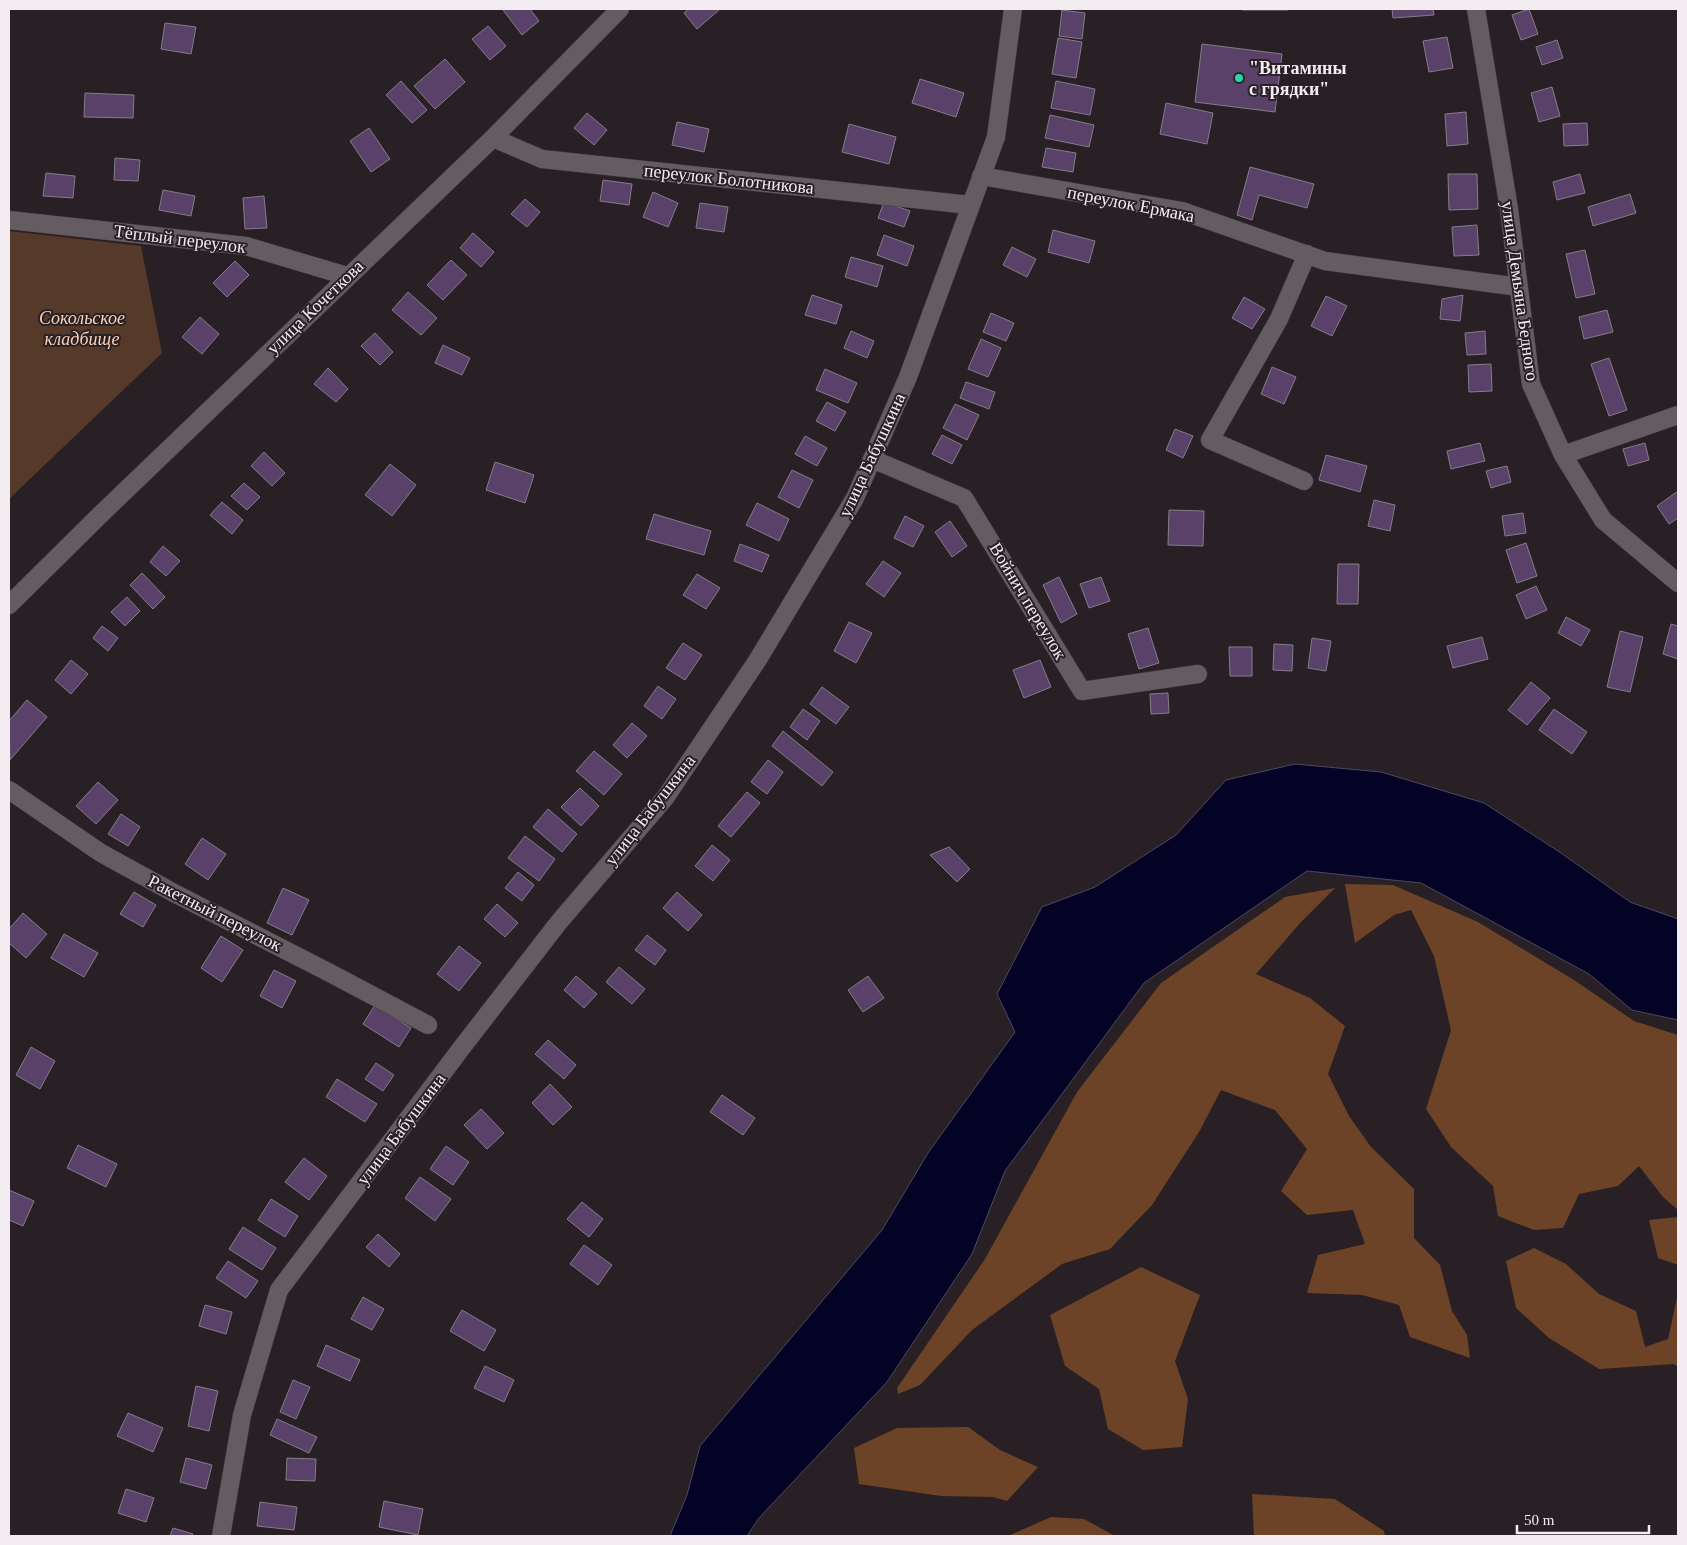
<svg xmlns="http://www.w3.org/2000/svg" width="1687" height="1545" viewBox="0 0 1687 1545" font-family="Georgia,serif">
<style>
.green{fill:#553a29}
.forest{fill:#6d4327}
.water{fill:#040326;stroke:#4c4963}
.building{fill:#59416a;stroke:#837e87}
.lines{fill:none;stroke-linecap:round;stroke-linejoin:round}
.minor-casing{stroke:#433c40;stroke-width:19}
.minor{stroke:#655c61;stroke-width:18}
.poi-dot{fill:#29d5ac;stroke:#282025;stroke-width:2}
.labels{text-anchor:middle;stroke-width:4;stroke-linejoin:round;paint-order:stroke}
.poi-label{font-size:18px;font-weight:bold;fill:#f3edf1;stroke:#282025;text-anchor:start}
.street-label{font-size:18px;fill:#f3edf1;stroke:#282025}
.park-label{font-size:18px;font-style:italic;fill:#fdd1b6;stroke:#282025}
</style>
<rect width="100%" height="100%" fill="#282025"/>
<path class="green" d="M9,231l132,15 21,107 -153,146z"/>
<path class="forest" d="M1345,884l48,1 85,37 96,58 60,41 44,14v175l-15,-13 -24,-31 -21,20 -39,8 -16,34 -29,2 -36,-14 -5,-30 -42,-39 -25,-38 25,-79 -17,-74 -23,-46 -17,5 -39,28z
M1335,888l-34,34 -45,52 54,24 35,28 -17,48 21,42 22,31 43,42v49l26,27 12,46 15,24 3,23 -60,-21 -11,-32 -37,-10 -55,-2 11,-38 47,-11 -12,-34 -46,5 -26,-24 26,-42 -32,-39 -54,-20 -22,42 -47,73 -42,44 -48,15 -90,66 -52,55 -22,9 -1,-6 88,-129 92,-167 84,-109 124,-86z
M1678,1217v48l-20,-7 -9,-38z
M1534,1248l32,16 33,30 37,17 9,36 23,-8 10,-46v74l-4,-3 -75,5 -50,-31 -33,-30 -10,-47z
M1141,1267l59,28 -25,66 13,38 -6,48 -39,3 -35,-21 -9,-40 -34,-23 -15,-51z
M968,1427l32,23 38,17 -31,34 -14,-4 -52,-1 -82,-12 -5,-36 43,-20z
M1252,1494l83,5 49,32 1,5h-131z
M1051,1517l33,2 31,17h-107z"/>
<path class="water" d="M1295,764l86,8 103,31 77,50 69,49 48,17v101l-46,-10 -43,-36 -168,-91 -114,-12 -163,112 -139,188 -33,83 -85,128 -128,136 -12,18h-77l17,-41 13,-49 182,-216 46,-77 87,-121 -18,-38 45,-87 53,-20 81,-52 50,-55z"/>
<path class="building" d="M504,9h26l9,12 -17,14 -19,-25z
M689,9h31l-23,20 -13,-16z
M1242,9h46v1h-46z
M1392,9h41l1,6 -41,3z
M1529,9l9,25 -17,6 -9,-25z
M1062,10l23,3 -3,26 -23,-3z
M165,23l31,4 -5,27 -30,-5z
M488,26l18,20 -16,14 -18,-21z
M1447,37l6,31 -24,4 -6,-31z
M1058,38l24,4 -6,36 -24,-4z
M1557,40l6,18 -21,7 -6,-18z
M1202,44l80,10 -7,58 -80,-10z
M445,59l20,23 -30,27 -21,-23z
M920,79l44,14 -8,24 -44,-14z
M401,81l26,29 -15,13 -26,-28z
M1056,81l39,8 -5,26 -39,-7z
M1552,87l8,29 -21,6 -8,-29z
M85,93l49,2 -1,23 -49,-1z
M1166,103l47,10 -6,31 -47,-10z
M1466,112l2,32 -21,2 -2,-32z
M587,113l20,17 -13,15 -20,-17z
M1050,115l44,10 -5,22 -44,-9z
M677,122l32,7 -5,23 -32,-7z
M1587,123l1,22 -24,1 -1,-22z
M849,124l47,13 -7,27 -47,-12z
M369,128l21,31 -19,13 -21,-31z
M1046,148l30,5 -3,19 -31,-5z
M115,158l25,2 -2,21 -24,-1z
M1250,167l64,17 -7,24 -48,-13 -7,25 -15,-5z
M46,173l29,3 -2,22 -30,-2z
M1448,174h29l1,35 -29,1z
M1580,174l5,19 -28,7 -4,-18z
M603,180l29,4 -3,21 -29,-4z
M163,190l32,6 -4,20 -32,-6z
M653,192l25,11 -10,24 -25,-10z
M1630,194l6,19 -43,13 -5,-19z
M264,196l3,32 -22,1 -2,-31z
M525,199l15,13 -13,15 -16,-13z
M884,202l26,9 -6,16 -26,-9z
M700,203l28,4 -4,25 -28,-4z
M1477,225l2,30 -25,1 -2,-29z
M1053,230l42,11 -6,22 -41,-11z
M473,233l21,19 -13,15 -21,-19z
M884,235l30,11 -7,20 -30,-11z
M1012,247l24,12 -9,18 -24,-12z
M1585,250l10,44 -19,4 -10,-44z
M851,257l32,9 -6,21 -32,-10z
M451,260l16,15 -24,25 -16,-15z
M235,261l14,14 -22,22 -14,-14z
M408,292l29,26 -16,17 -29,-25z
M812,295l30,10 -6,19 -31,-9z
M1463,295l-3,26 -20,-2 2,-20z
M1326,296l21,10 -15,30 -21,-10z
M1244,297l21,12 -13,20 -20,-11z
M1607,310l6,22 -29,7 -5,-22z
M991,313l23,10 -8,18 -23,-9z
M200,317l19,17 -17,20 -20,-17z
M851,331l23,10 -7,17 -23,-10z
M1485,331l1,23 -19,1 -2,-22z
M375,333l18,19 -13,13 -19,-19z
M981,339l20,9 -13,29 -20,-8z
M443,345l27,13 -8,17 -27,-12z
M1609,358l18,52 -18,6 -18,-52z
M1491,364l1,27 -23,1 -1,-27z
M1272,367l24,10 -12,27 -23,-10z
M328,368l20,21 -12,13 -22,-18z
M825,369l32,14 -9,20 -32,-13z
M966,382l29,10 -6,17 -29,-11z
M827,402l19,10 -11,19 -19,-10z
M955,404l24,11 -12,25 -24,-12z
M1175,429l18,7 -10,22 -17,-8z
M942,435l20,10 -10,19 -20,-10z
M805,436l22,12 -10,18 -22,-12z
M1480,443l5,18 -34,8 -4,-18z
M1645,443l4,17 -21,6 -5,-17z
M264,452l21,21 -13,13 -21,-20z
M1326,455l41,11 -7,26 -41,-12z
M495,462l39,13 -9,28 -39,-13z
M390,464l26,21 -24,31 -27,-21z
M1507,466l4,16 -20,6 -5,-17z
M792,470l21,10 -14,28 -21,-11z
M244,483l16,14 -13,13 -16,-14z
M1678,491v27l-9,6 -12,-18z
M1374,500l21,5 -5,26 -22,-5z
M222,502l21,18 -11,14 -22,-19z
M757,503l32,16 -10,22 -33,-16z
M1169,510l35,1 -1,35 -35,-1z
M1523,513l3,20 -21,3 -3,-20z
M654,514l57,17 -7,24 -58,-16z
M905,516l19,10 -11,21 -19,-9z
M950,521l17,25 -15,11 -17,-25z
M1526,543l11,33 -20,7 -11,-33z
M740,544l29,11 -7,17 -28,-11z
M163,546l17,15 -14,15 -16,-14z
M883,561l18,12 -17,24 -18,-13z
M1338,564h21l-1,40h-21z
M142,573l23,24 -12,12 -23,-24z
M697,574l23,14 -14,21 -23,-14z
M1059,577l18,37 -16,9 -18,-38z
M1101,577l9,24 -21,7 -9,-24z
M1536,586l11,24 -21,9 -10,-24z
M127,597l13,14 -15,15 -14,-14z
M1566,617l24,13 -9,16 -23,-13z
M849,622l23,11 -16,30 -22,-12z
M1671,624l7,2v33l-15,-5z
M102,626l16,12 -10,13 -15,-13z
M1148,628l11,35 -20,6 -11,-35z
M1620,631l23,6 -13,55 -23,-5z
M1482,637l6,22 -35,9 -6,-22z
M1312,638l19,3 -5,30 -18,-3z
M683,643l19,12 -17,25 -19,-12z
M1274,644l19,1 -1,26 -19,-1z
M1229,647h23v29h-22z
M71,660l17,14 -17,20 -16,-14z
M1040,660l11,27 -27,11 -11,-28z
M1531,682l19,16 -23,27 -19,-15z
M658,686l18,13 -14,20 -18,-13z
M822,687l27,20 -13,17 -26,-20z
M1168,693l1,20 -18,1 -1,-20z
M27,700l20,17 -37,43 -1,-39z
M803,709l17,12 -13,19 -17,-13z
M1554,709l33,23 -15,22 -33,-24z
M632,723l15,13 -20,22 -14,-13z
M783,731l50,41 -11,14 -50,-40z
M594,751l28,23 -18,21 -28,-24z
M768,760l15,12 -16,22 -16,-12z
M98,782l20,18 -22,24 -20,-18z
M580,788l19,18 -18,20 -20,-19z
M747,792l13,11 -29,34 -13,-11z
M548,809l29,25 -15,18 -29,-25z
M121,814l19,13 -12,19 -20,-12z
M525,836l30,23 -16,22 -31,-23z
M202,838l24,16 -18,26 -23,-16z
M712,845l18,15 -17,21 -18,-15z
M949,847l21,22 -13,13 -27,-27z
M518,872l16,13 -12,16 -17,-13z
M283,888l26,12 -17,35 -25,-12z
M134,892l22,13 -13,22 -23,-13z
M677,892l25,23 -14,16 -25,-23z
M497,904l21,19 -13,14 -21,-18z
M23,913l24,21 -21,24 -17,-15v-14z
M64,934l34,19 -14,24 -33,-19z
M647,935l19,15 -11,15 -20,-15z
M221,936l22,14 -21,32 -21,-14z
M459,946l22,17 -22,28 -22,-17z
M619,967l26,22 -13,15 -26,-22z
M274,970l22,11 -14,27 -22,-12z
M576,976l21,18 -13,14 -20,-18z
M868,976l16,22 -21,14 -15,-22z
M375,1005l36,23 -12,19 -36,-23z
M548,1040l28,25 -12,14 -29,-25z
M31,1047l24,14 -15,28 -24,-14z
M376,1063l18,12 -11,16 -18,-12z
M337,1079l40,25 -12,18 -39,-25z
M550,1084l22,23 -19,18 -21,-22z
M722,1095l33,23 -12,17 -33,-23z
M481,1109l23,24 -17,16 -23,-24z
M78,1145l39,19 -11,23 -39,-19z
M446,1146l23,16 -16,23 -23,-16z
M304,1158l23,18 -18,24 -24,-18z
M420,1177l31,22 -16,22 -30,-23z
M9,1190l25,11 -11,25 -14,-6z
M271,1199l27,17 -13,21 -27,-17z
M582,1202l21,17 -14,18 -22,-18z
M243,1227l33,21 -14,22 -33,-21z
M378,1234l22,20 -11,13 -23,-20z
M584,1245l28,20 -14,20 -28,-21z
M228,1261l30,20 -12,17 -30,-20z
M363,1297l21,12 -12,21 -21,-11z
M205,1305l27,7 -6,22 -27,-8z
M462,1310l34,20 -12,21 -34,-20z
M326,1345l34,15 -10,21 -33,-15z
M485,1366l29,14 -10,22 -30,-14z
M293,1380l17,7 -14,32 -16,-7z
M196,1386l22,5 -9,40 -21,-5z
M128,1413l35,15 -10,24 -36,-16z
M277,1419l40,18 -8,16 -39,-18z
M186,1458l26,7 -6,24 -26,-7z
M287,1458l29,1 -1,22 -29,-1z
M126,1489l28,9 -8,24 -28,-9z
M384,1501l39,8 -5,26 -39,-8z
M260,1502l37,5 -3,23 -37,-4z
M173,1528l20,6 -1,2h-22z"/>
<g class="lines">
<g class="minor-casing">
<path id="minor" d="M1476,9l33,200 22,175 32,71 40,65 75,63
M493,138l49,21 428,46
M981,176l201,35 143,50 194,26
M9,220l237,26 101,30
M1563,455l115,-40
M872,459l92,39 118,193 116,-17
M1304,481l-94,-41 69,-121 28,-65
M9,605l91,-90 393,-377 127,-129
M9,790l92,63 73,40 156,80 98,52
M221,1536l21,-121 37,-125 184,-244 96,-124 106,-124 92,-137 98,-163 53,-121 88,-240 17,-128"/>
</g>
<use href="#minor" class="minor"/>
</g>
<circle class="poi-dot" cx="1239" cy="78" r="5"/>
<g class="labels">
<g class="poi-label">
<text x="1249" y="74">"Витамины<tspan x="1249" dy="21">с грядки"</tspan></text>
</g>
<g class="street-label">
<text transform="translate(729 179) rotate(6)" y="6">переулок Болотникова</text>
<text transform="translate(1131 204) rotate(11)" y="6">переулок Ермака</text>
<text transform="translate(180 239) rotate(7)" y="6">Тёплый переулок</text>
<text transform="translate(1520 291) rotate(82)" y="6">улица Демьяна Бедного</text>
<text transform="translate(315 307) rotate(-44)" y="6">улица Кочеткова</text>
<text transform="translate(872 455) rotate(-65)" y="6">улица Бабушкина</text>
<text transform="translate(1028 601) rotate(59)" y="6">Войнич переулок</text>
<text transform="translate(650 810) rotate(-52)" y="6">улица Бабушкина</text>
<text transform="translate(215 913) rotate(27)" y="6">Ракетный переулок</text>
<text transform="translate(401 1129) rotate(-53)" y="6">улица Бабушкина</text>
</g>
<g class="park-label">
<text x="82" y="324">Сокольское<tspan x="82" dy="21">кладбище</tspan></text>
</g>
</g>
<rect width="1687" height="1545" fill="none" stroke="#f3edf1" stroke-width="20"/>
<path d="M1517 1525v8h132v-8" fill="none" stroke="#f3edf1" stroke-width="2.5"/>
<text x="1524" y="1525" font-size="15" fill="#f3edf1" stroke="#282025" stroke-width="4" paint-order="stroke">50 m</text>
</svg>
